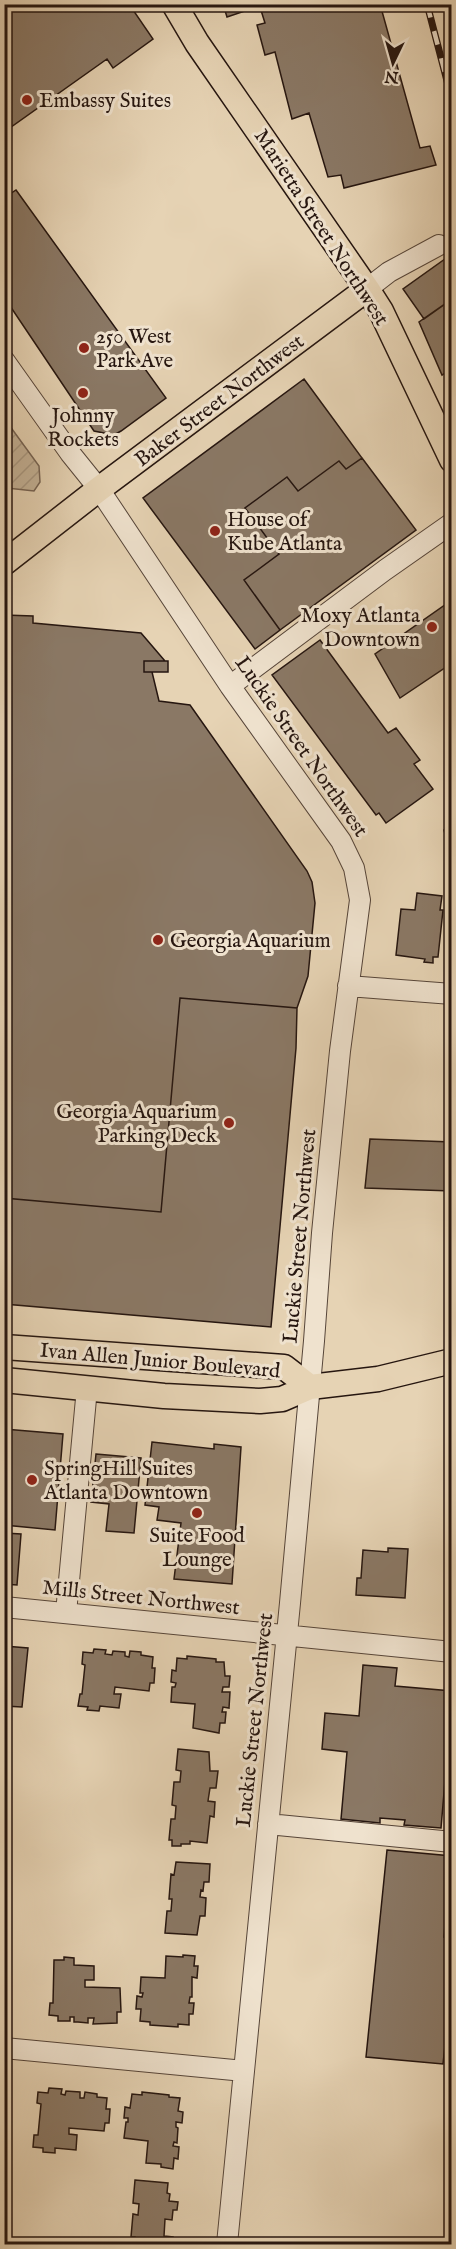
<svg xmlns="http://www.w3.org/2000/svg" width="456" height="2249" viewBox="0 0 456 2249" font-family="'IM FELL English',serif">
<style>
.garden{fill:url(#garden-furrows);stroke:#766454;stroke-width:1.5}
.building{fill:#8a7865;stroke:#261610;stroke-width:1.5}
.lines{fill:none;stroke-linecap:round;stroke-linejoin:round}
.minor-casing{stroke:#564539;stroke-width:22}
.major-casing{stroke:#261610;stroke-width:27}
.minor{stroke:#efe2ce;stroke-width:20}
.major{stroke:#e6d3b4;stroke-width:24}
.rail-casing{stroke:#261610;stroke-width:7}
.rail{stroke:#efe2ce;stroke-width:4.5;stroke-dasharray:14;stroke-linecap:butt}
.poi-dot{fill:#8f2418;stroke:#efe2ce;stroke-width:2}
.labels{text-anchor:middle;stroke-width:6;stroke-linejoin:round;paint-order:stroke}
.poi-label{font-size:21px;fill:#261610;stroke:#efe2ce;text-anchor:start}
.street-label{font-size:21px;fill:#261610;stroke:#efe2ce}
</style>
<defs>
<pattern id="garden-furrows" width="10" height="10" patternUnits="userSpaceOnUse" patternTransform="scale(1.5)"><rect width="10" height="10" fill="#c5b398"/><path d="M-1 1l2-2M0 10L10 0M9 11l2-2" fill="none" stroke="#a99982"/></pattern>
</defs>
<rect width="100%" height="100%" fill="#e6d3b4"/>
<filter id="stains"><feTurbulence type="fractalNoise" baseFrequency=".00333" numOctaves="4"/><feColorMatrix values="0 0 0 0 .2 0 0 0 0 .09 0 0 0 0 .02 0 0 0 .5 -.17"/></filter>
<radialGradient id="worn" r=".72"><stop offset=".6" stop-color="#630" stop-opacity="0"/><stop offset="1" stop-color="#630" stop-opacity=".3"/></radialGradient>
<path class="garden" d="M4,418l35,48 1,16 -6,9 -27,-3 -2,-2z"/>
<path class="building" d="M4,4h125l24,35 -40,29 -6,-9 -103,73z
M223,4h36l1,2 -33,11z
M259,4h121l40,144 10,-2 6,19 -92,23 -3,-13 -13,2 -19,-64 -17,6 -17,-67 -10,3 -8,-30 8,-2z
M16,190l150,208 -45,33 -7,4 -20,-4 -90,-134v-99z
M452,254v45l-28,20 -21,-30z
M452,299v69l-10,7 -23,-53z
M304,379l58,79 -16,11 -7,-8 -41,30 -11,-14 -42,31 34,46 -35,26 36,50 -25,19 -112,-151z
M362,458l54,72 -136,100 -36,-50 35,-26 -34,-46 42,-31 11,14 41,-30 7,8z
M452,600v63l-52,35 -25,-44z
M4,615l29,1v7l108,10 24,28h3v11h-16l7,29 31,4 117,166 5,11 3,21 -7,73 -11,32 -117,-10 -19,214 -157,-14z
M320,640l68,93 8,-5 24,32 -6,4 19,25 -47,34 -7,-10 -3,2 -104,-140z
M144,661h24v11h-24z
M452,823v39l-8,-32z
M417,893l25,3 -2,14h3l-5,47h-5v6l-9,-1 1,-3 -29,-4 5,-46 14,1z
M180,998l117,10 -1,40 -25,279 -267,-23v-106l157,14z
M370,1139l82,3v49l-87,-3z
M4,1429l59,5 -8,96 -51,-5z
M152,1442l62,7v-5l27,3 -9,137 -58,-5 7,-56 -24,-3 2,-13 -14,-2z
M96,1454l45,4 -7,75 -28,-2 3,-27 -18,-2z
M4,1533l17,1 -4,51 -13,-1z
M388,1548l20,1 -3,49 -49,-3 1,-17h4l2,-28 25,2z
M4,1646l24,2 -6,59 -18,-1z
M94,1649l12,1 -1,4 7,1 1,-4 12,1v4l4,1 1,-6 11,1v3l12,2 -1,11h3l-1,15h-4l-1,8 -34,-4 -1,7h7l-2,14 -19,-2 -1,5 -12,-1 1,-3 -10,-1 2,-12h2l3,-29 -3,-1 1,-12 10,1z
M187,1656l29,3v3h8l1,14h5l-1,11h-6l-1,5h8l-1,16 -6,-1 -1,5h4l-1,11h-5l-1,10 -26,-5 2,-24 -24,-2 1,-15h3l1,-4 -5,-1 1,-12 4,1 1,-13 10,1z
M363,1665l34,3 -2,18 57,5v90h-7l-4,47 -37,-3 1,-5 -25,-2v5l-39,-4 6,-67 -25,-3 3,-36 34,3z
M178,1749l31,3 1,19h8l-2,17h-6l-2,13 7,1 -1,15 -4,-1 -3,27 -17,-2v3h-9v2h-9v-6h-3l2,-21h4l1,-13 -4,-1 2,-23h6l1,-11 -5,-1z
M387,1850l65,6v24l-3,-1 -5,58h8v44l-9,83 -77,-7z
M176,1862l34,2 -1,18h-5l-1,9 -2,-1 -1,7 6,1 -1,18h-5l-3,19 -32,-2 2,-22h4l1,-12h-3l2,-25 3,1z
M183,1955l12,1 -1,10h4l-1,12 -5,-1v20h-2l-1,6h5l-1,11h-4v11l-11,-1v3l-28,-2v-3l-10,-1 1,-12h-5l1,-13 5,1 1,-4h-3l1,-16 24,1 1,-22 17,1z
M64,1957l10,1v7l20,1v14h-9v7l35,1 1,24h-4v11l-24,1 1,-6h-6v5l-10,-1h-4v-5h-4v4h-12v-5l-9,-1 1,-12h3l1,-43h10z
M49,2088l13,1 -1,5 4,1 1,-4 14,1v6h4l1,-6 12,2v3l10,1 -1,11h4l-1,14h-4l-1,8 -35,-3v6l8,1 -1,15 -21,-2v5l-12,-1v-4l-10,-1 1,-12h4l3,-31 -4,-1 1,-11 10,1z
M142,2092l27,3v2l11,1 -2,13 5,1 -1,11 -6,-1v5l2,1 -1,15 -3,-1 -1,4 6,1 -1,12 -4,-1 -1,11 -12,-2v-3l-15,-1 2,-22 -24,-3 2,-16h2v-4h-4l1,-11 5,1 2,-14 10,1z
M135,2180l33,3 -1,10 3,1 -1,7 9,1 -1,8h-4l-1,10 -7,-1 -1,17 9,1 -1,7h-38l1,-7h-4l2,-23 5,1 1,-11 -6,-1z"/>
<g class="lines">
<g class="minor-casing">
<path id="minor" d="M367,289l22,-17 50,-27
M4,360l66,93 29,36 131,197 111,155 13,27 6,32 -20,151 -18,182 -8,108 -24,262 -63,641
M230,686l155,-116 67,-47
M348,986l104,8
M4,1607l448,45
M66,1613l21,-225
M268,1824l184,18
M4,2048l240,23"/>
</g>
<g class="major-casing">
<path id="major" d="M174,4l23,39 170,246 14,22 71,149
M4,563l95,-74 268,-200
M4,1347l280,20 26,20
M4,1380l160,16 96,5 22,-2 28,-12 68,-8 74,-18"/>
</g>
<use href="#minor" class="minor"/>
<use href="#major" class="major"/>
<g class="rail-casing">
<path id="rail" d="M427,4l25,96"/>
</g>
<use href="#rail" class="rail"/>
</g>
<g class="poi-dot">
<circle cx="27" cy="100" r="6"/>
<circle cx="84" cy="348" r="6"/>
<circle cx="83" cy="393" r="6"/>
<circle cx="215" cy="531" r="6"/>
<circle cx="432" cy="627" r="6"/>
<circle cx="158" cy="940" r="6"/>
<circle cx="229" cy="1123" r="6"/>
<circle cx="32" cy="1480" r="6"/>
<circle cx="197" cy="1513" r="6"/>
</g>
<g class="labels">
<g class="poi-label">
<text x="39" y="107">Embassy Suites</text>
<text x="96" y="343">250 West<tspan x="96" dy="24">Park Ave</tspan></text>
<text x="83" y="422" text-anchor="middle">Johnny<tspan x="83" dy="24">Rockets</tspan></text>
<text x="227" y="526">House of<tspan x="227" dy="24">Kube Atlanta</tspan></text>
<text x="420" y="622" text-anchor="end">Moxy Atlanta<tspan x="420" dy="24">Downtown</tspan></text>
<text x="170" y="947">Georgia Aquarium</text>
<text x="217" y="1118" text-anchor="end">Georgia Aquarium<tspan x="217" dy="24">Parking Deck</tspan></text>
<text x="44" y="1475">SpringHill Suites<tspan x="44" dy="24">Atlanta Downtown</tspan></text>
<text x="197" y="1542" text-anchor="middle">Suite Food<tspan x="197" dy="24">Lounge</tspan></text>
</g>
<g class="street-label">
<text transform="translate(322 227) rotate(57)" y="7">Marietta Street Northwest</text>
<text transform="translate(219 400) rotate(-37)" y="7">Baker Street Northwest</text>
<text transform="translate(302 746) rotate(55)" y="7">Luckie Street Northwest</text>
<text transform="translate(299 1236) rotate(-85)" y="7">Luckie Street Northwest</text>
<text transform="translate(160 1360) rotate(5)" y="7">Ivan Allen Junior Boulevard</text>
<text transform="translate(141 1597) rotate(6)" y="7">Mills Street Northwest</text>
<text transform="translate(254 1720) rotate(-84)" y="7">Luckie Street Northwest</text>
</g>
</g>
<rect width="456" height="2249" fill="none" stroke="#e6d3b4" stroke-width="24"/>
<rect x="6" y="6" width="444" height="2237" fill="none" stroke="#261610" stroke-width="3"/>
<rect x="12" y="12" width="432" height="2225" fill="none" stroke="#261610" stroke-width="1.5"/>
<g transform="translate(393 63) rotate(185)" stroke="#efe2ce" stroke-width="4.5" paint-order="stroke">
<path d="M0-4.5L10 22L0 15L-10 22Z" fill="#261610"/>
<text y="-9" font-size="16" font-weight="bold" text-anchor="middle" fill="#261610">N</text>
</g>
<rect width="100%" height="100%" filter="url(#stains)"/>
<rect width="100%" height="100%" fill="url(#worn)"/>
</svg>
